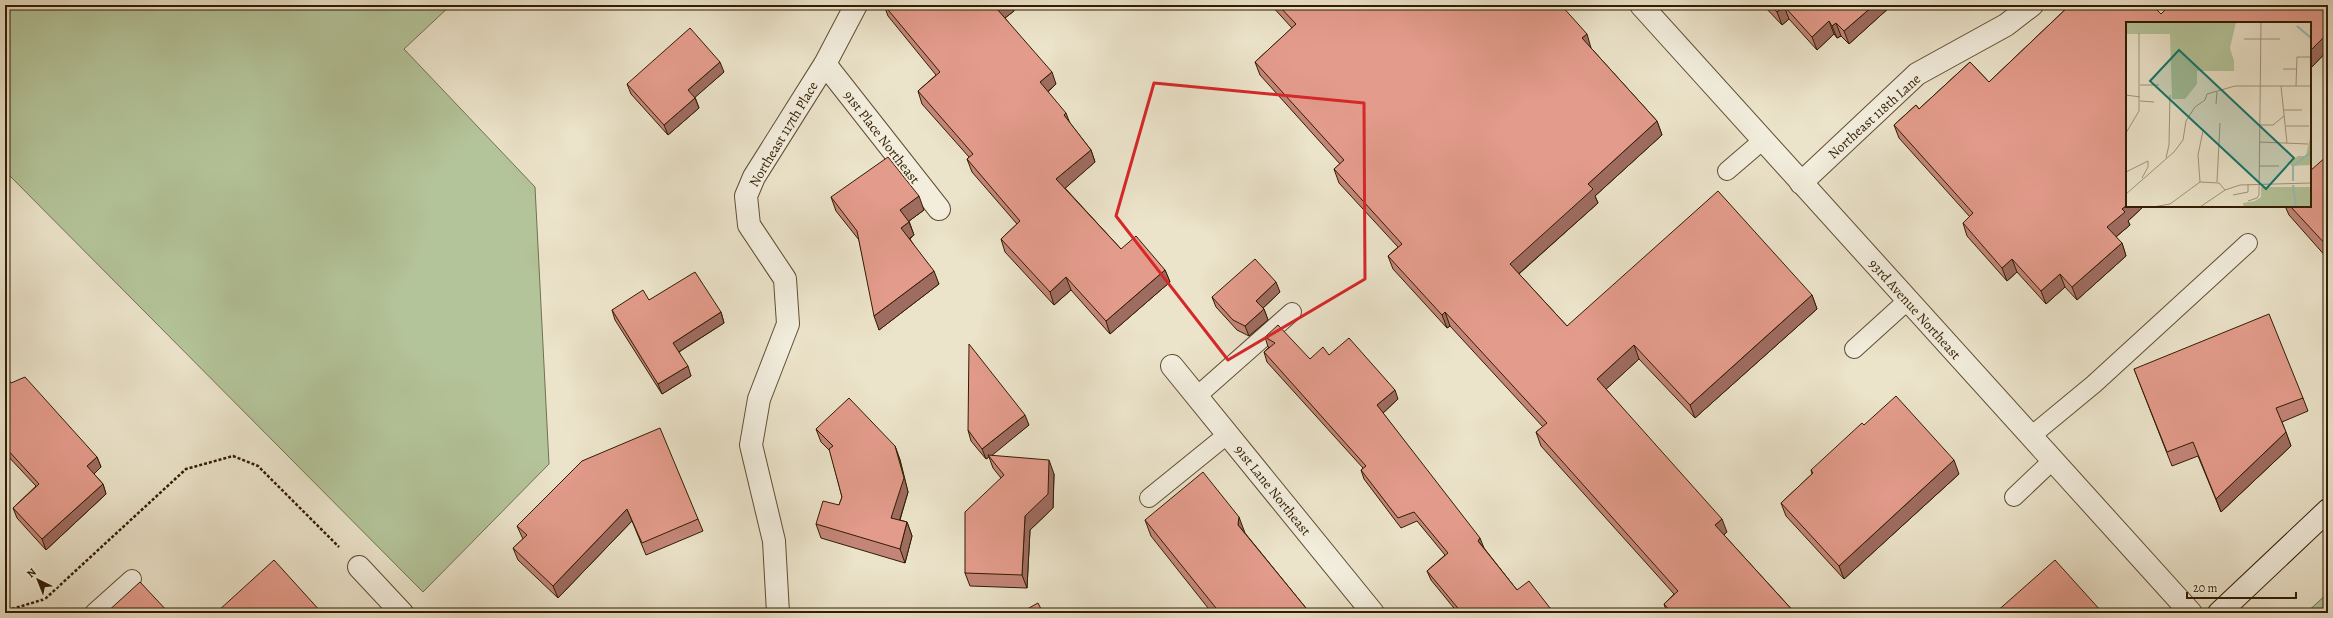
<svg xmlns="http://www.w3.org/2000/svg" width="2333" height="618" viewBox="0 0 2333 618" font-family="Alegreya,serif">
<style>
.green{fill:#b4c49a;stroke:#72704e}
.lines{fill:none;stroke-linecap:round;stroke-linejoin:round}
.service-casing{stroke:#604e33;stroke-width:20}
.minor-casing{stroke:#604e33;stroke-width:24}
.tertiary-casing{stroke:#604e33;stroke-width:24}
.secondary-casing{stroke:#311d01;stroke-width:24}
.path{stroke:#311d01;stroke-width:2.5;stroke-dasharray:3 2;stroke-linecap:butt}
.service{stroke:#f2eddd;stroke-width:18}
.minor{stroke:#f2eddd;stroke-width:22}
.tertiary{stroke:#f2eddd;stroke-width:22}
.secondary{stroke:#f2eddd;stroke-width:22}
.wall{fill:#c38578;stroke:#311d01}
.shaded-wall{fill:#9f6c61;stroke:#311d01}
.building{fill:#e39b8b;stroke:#311d01}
.marked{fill:none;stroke:#d62828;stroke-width:3;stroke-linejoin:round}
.labels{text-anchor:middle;stroke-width:3.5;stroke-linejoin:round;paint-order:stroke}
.street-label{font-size:14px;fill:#311d01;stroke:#f2eddd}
.inset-river{fill:none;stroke:#98beb8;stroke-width:2}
.inset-road{fill:none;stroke:#a1947a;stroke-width:1}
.view{fill:#0f766e;fill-opacity:0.15;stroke:#0f766e;stroke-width:2}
.inset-edge{fill:none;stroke:#311d01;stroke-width:2}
</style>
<rect width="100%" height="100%" fill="#ebe3ca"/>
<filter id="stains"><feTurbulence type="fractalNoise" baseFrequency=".005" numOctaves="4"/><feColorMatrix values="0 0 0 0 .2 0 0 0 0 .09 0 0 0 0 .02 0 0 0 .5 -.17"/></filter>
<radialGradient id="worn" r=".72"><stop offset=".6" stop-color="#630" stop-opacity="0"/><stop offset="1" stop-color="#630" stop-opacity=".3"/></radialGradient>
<path class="green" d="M5,5h446l-47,44 131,138 14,277 -126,128 -418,-421z
M2328,593v20h-22z"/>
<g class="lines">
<g class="service-casing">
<path id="service" d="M1727,171l35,-30
M1854,349l53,-48
M1197,396l95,-84
M2031,436l63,-52 154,-141
M2014,497l39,-37
M1149,498l79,-64
M94,613l38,-34"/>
</g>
<g class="minor-casing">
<path id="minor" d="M825,64l114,145
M1801,183l116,-109 89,-49 26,-20
M1172,366l201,247
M359,567l43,46
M778,613l-4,-72 -23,-96 8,-46 29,-75 -3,-45 -36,-54 -3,-29 8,-19 71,-113 31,-59"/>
</g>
<g class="tertiary-casing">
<path id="tertiary" d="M1641,5l550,608"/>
</g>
<g class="secondary-casing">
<path id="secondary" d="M2219,613l109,-103"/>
</g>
<path class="path" d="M12,609l33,-10 141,-130 47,-13 25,10 81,81"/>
<use href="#service" class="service"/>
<use href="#minor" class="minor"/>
<use href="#tertiary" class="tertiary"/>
<use href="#secondary" class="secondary"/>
</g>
<path class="wall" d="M884,5h128l2,6 -9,7 51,66 -8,8 22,31 21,27 4,12 -30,26 56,61 44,21 5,12 -60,52 -39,-44 -17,15 -49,-53 -4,-13 16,-15 -45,-52 -5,-13 2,-2 -47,-53 -4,-13 18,-16 -48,-59z
M1271,5h290l30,43 66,73 5,14 -67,61 3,7 -79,71 48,52 245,-31 5,14 -122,109 -56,-59 -33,30 121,143 -3,3 71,78h-128l-3,-9 10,-10 -133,-148 -5,-14 7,-5 -93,-101 -3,2 -54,-59 -5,-13 10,-9 -59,-64 -5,-14 6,-5 -80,-89 -5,-13 37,-34z
M1763,5h128v1l-42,38 -8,-8 -4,2 -3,-4 -17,16 -28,-31 -7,6z
M2070,5h82l9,9 9,-9h158v45l-18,19v-46h-183v183h17l-16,15 2,4 -14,12 6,6 4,13 -49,44 -12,-13 -19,17 -29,-32 -10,9 -40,-45 -4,-13 7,-6 -71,-79 -5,-13 22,-20 3,4 51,-47 19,20z
M724,72l-29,25 4,11 -31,27 -37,-41 -4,-10z
M2328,155v104l-39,-44 -4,-9h25z
M831,197l93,13 -15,11 5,14 -4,4 29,45 -60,46 -20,-90 -23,-29z
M1280,292l-17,16 1,1 4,11 -19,16 -12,-6 -21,-23 -4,-10z
M649,300l72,12 3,11 -45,29 12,24 -29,18 -47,-74 -3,-10z
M1265,337l45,22 19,-4 69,44 -15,14 101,135 33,42 33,18 7,5h-99l-27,-33 -4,-9 18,-16 -28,-34 -16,7 -37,-49 -3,-9 2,-2 -96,-106 -3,-10 5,-5h-1z
M2134,369l169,29 5,13 -26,11 9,24 -70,66 -23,-56 -26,10z
M5,376l6,7 86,74 4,10 -7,7 9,10 3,10 -60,56 -29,-32 -4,-10 23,-22 -31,-33z
M1029,425l-38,30 63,19 -1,34 -23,22 -3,58 -57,-2 -5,-13 36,-95 -8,-10 -4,-11 -3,2 -15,-18 -3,-11z
M816,429l79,17 5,14 8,32 -8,28 7,2 5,14 -7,27 -84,-25 -5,-14 23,-19 3,-8 -12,-46 -9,-9z
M582,461l116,58 5,12 -57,24 -14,-34 -74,77 -40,-38 -5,-12 10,-9 -6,-13z
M1811,470l148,4 -115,105 -58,-63 -5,-13 31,-29z
M1145,520l100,13 65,80h-98l-61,-77z"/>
<path class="shaded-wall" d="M1001,5h11l2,6 -13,10 -4,-12z
M1874,5h17v1l-42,38 -5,-13z
M1784,6l5,13 -7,6 -5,-13z
M1829,21l5,13 -17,16 -5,-13z
M1836,23l5,13 -4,2 -5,-12z
M2328,33v17l-18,19v-18z
M1587,34l4,14 -4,4 -5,-14z
M720,62l4,10 -32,28 -4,-10z
M1052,72l4,12 -12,11 -4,-13z
M695,98l4,10 -31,27 -4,-10z
M1066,113l5,13 -7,-11z
M1657,121l5,14 -67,61 3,7 -83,74 -5,-13 78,-80z
M1091,150l4,12 -34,30 -5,-13z
M919,196l5,14 -19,14 -5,-14z
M2127,205v1h17l-16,15 2,4 -18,15 -5,-13 15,-18z
M909,222l5,13 -8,6 -5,-13z
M2122,243l4,13 -49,44 -5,-13z
M2012,259l5,13 -10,9 -5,-13z
M1165,270l5,12 -60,52 -4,-13z
M934,271l5,13 -60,46 -5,-14z
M2060,274l5,13 -19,17 -5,-13z
M1066,277l5,13 -17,15 -4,-13z
M1276,282l4,10 -20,19 -4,-10z
M1812,295l5,14 -122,109 -5,-13z
M1264,309l4,11 -19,16 -4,-10z
M721,312l3,11 -47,30 -4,-10z
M1445,312l5,14 -3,2 -5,-13z
M1634,345l5,14 -37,34 -5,-14z
M688,366l3,10 -29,18 -4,-10z
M1395,390l3,9 -17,16 -4,-10z
M1025,415l4,10 -39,32 -2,-2 1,2 -3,2 -4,-10z
M2286,432l5,14 -70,66 -5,-13z
M895,446l5,14 8,32 -12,40 -5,-14z
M97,457l4,10 -10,10 -4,-11z
M1049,460l5,14 -1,34 -23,22 -3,58 -5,-13 3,-59z
M1954,460l5,14 -115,105 -5,-13z
M103,484l3,10 -60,56 -4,-11z
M627,509l5,12 -74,77 -5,-12z
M1239,517l6,16 -7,-8z
M1722,519l5,13 -7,6 -5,-13z
M907,522l5,14 -7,27 -5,-14z
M1480,538l4,10 -6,-7z"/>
<path class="building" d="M884,5h117l-4,4 55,63 -12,10 26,31 -2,2 27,35 -35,29 65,70 15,-13 29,34 -59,51 -40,-44 -16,15 -49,-53 19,-18 -53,-62 6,-5 -55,-63 22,-19z
M1278,5h283l26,29 -5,4 75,83 -69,63 5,5 -83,75 57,62 151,-135 94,104 -122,110 -56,-60 -37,34 125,140 -7,6 80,88h-123l-8,-9 14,-13 -142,-159 11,-9 -102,-111 -3,3 -54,-59 14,-12 -68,-75 10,-9 -89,-98 41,-38z
M1770,5h104l-30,26 -8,-8 -4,3 -3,-5 -17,16 -28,-31 -7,6z
M2070,5h82l9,9 9,-9h158v28l-18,18v-28h-183v182l-5,4 3,3 -18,15 15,16 -50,44 -12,-13 -19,17 -29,-32 -10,9 -39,-45 10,-10 -79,-88 22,-20 3,4 51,-47 19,20z
M690,28l30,34 -32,28 7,8 -31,27 -37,-41z
M2328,155v92l-38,-41h20v-35z
M888,157l31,39 -19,14 9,12 -8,6 33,43 -60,45 -17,-85 -26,-34z
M1255,259l21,23 -20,19 8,8 -19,17 -12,-6 -21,-23z
M695,272l26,40 -48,31 15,23 -30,18 -46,-74 31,-20 6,10z
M2269,314l34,84 -27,10 10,24 -70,67 -23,-57 -26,10 -33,-83z
M1278,325l32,34 13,-12 6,8 20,-17 46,52 -18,15 103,133 -2,3 39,49 12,-9 21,27 7,5h-95l-35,-42 21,-18 -34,-41 -16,6 -37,-48 5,-4 -102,-114 11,-9 -10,-6z
M969,344l56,71 -43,34 -14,-19z
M5,376l6,7 14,-6 72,80 -10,9 16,18 -61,55 -29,-31 26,-24 -34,-37z
M1896,396l58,64 -115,106 -58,-63 32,-30 -2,-3 51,-47 2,2z
M849,398l46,48 9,32 -13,40 16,4 -7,27 -84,-25 7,-23 16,4 3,-8 -13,-48 4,-3 -17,-17z
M660,428l38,91 -56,24 -15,-34 -74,77 -40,-38 14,-13 -10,-9 65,-65z
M988,455l61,5 -1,34 -23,22 -3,59 -57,-2v-61l39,-37z
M1203,472l36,45 -1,8 72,88h-90l-75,-93z
M274,560l48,53h-102l-2,-2z
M2055,560l46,51 -2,2h-104z
M140,582l29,31h-63z
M1038,603l5,10h-23z"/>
<path class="marked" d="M1154,83l210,20 1,176 -137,81 -112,-144z"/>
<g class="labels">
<g class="street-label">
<text transform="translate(1874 116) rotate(-42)" y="5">Northeast 118th Lane</text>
<text transform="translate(783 134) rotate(-59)" y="5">Northeast 117th Place</text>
<text transform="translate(882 137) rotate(52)" y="5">91st Place Northeast</text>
<text transform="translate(1915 309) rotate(48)" y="5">93rd Avenue Northeast</text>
<text transform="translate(1273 490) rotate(51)" y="5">91st Lane Northeast</text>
</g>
</g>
<g transform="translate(2126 22)">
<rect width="185" height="185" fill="#ebe3ca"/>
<path d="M0,0h110l-6,26 4,13v10h-37v13l-12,15h-13l-2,-65h-44zM185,111v32l-20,1 -1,-3 8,-7h8zM135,165h50v20h-67l-1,-4 12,-2 6,-4z" fill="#b4c49a"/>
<path class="inset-river" d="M171,4l14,12M167,159v-15l18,-14M167,163l3,22"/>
<path class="inset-road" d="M118,17h36M157,47h13M14,63h19M155,64l6,57M170,64l1,-29h14M0,73l14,2M14,79l14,1M90,82l1,-12M157,88h19M134,103h13l11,-9M160,104h23M0,111l13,-22v-78M133,120l49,2M40,136l3,-13 1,-50M133,144h20M0,150l22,-11v6l-6,11M74,160l-2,-27 5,-24M91,160l3,-59M0,172l48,-42 9,-12 3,-19 9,-14 10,-7 2,-6 28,-8h76M107,173l15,-3v-8M122,179l9,-3 2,-3 2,-173M27,185l17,-3 30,-22 19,1 6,7M74,185l25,-17 15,-5 71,-2"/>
<path class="view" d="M53,28l115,108 -28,31 -116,-108z"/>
<rect width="185" height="185" class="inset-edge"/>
</g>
<rect width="2333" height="618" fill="none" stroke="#ebe3ca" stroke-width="20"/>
<rect x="6" y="6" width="2321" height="606" fill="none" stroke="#311d01" stroke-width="2"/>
<rect x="10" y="10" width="2313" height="598" fill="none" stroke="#311d01"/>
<g transform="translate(38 580) rotate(317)" stroke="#f2eddd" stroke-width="3" paint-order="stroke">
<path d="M0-3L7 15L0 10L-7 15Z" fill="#311d01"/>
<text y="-6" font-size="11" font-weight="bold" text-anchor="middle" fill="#311d01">N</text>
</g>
<path d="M2187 592v6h109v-6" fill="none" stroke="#311d01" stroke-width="2"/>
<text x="2193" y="592" font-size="12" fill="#311d01" stroke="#f2eddd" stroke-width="3" paint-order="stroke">20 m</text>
<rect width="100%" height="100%" filter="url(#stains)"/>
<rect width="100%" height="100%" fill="url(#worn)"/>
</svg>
